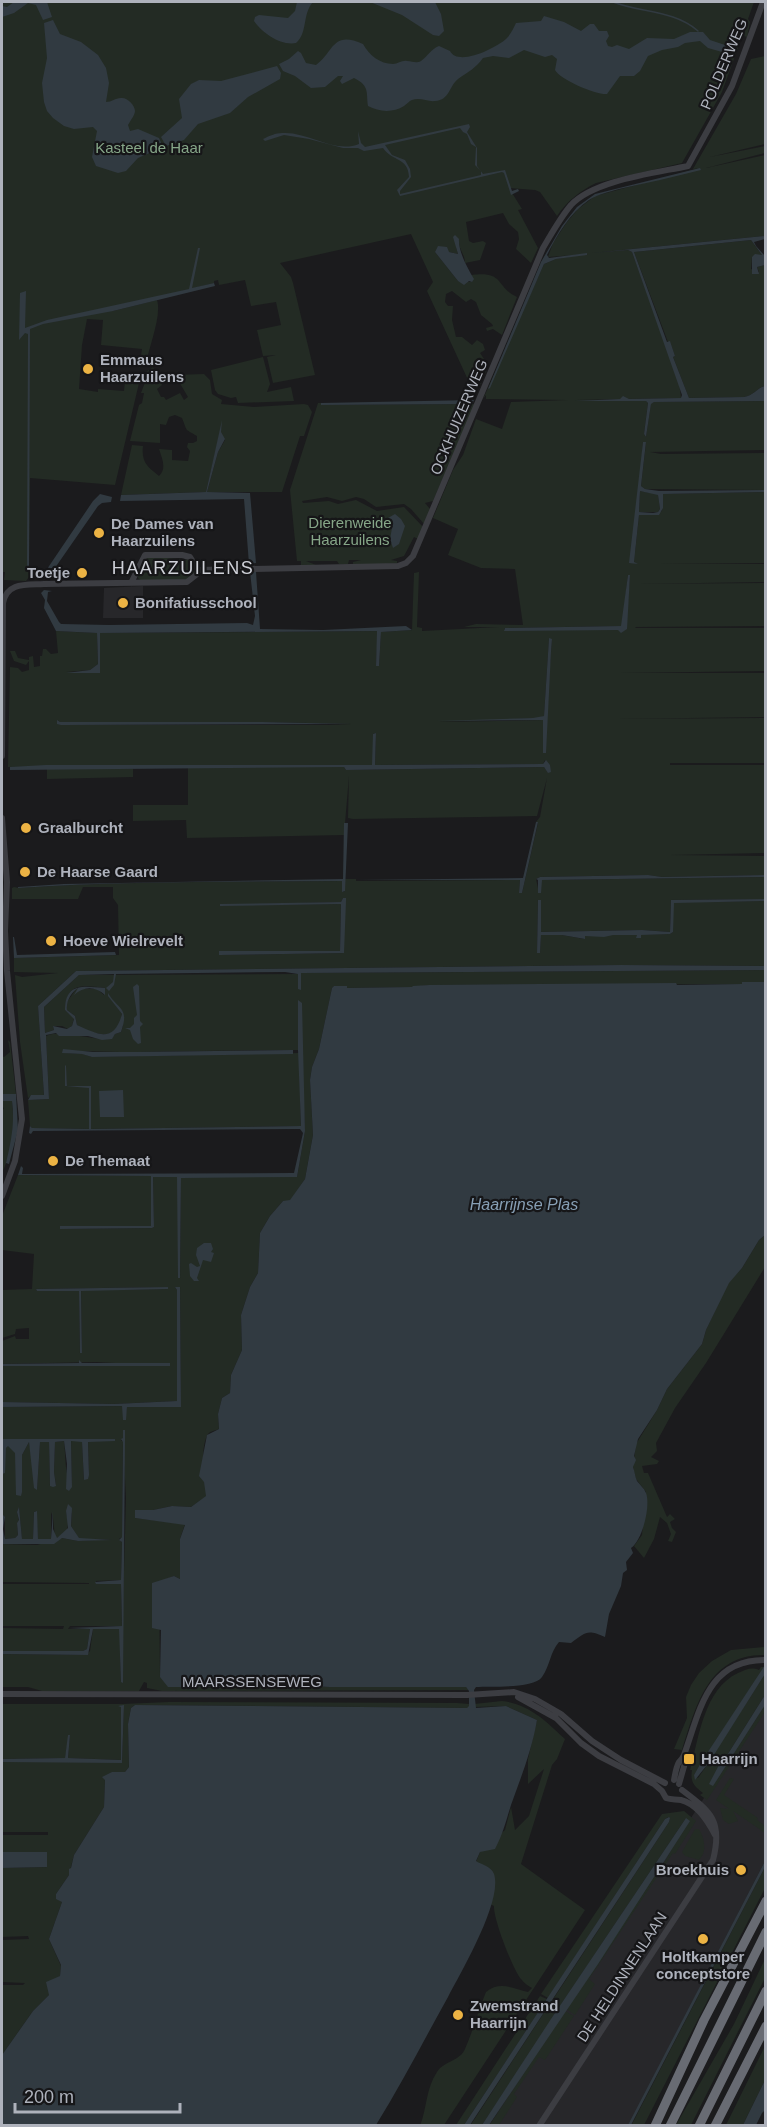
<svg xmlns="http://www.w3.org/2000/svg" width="767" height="2127" viewBox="0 0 767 2127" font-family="Helvetica,sans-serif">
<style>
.built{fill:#27272a}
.green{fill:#232b24;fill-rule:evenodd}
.water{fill:#313a41;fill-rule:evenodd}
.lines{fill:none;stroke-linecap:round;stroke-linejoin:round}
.stream{stroke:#313a41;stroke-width:1.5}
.minor{stroke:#3c3d42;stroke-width:6}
.highway{stroke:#686b73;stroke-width:9}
.poi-dot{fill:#ecb344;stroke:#161618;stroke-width:2}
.labels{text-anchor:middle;stroke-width:4.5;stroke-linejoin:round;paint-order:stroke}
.street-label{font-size:15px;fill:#aeb2bc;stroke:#161618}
.park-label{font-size:15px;fill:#86a688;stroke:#161618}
.poi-label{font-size:15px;font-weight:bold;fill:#aeb2bc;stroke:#161618;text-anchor:start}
.water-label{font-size:16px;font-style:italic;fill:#879fb5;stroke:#161618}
.quarter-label{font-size:18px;letter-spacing:1.5px;fill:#cfd1d8;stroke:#161618}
</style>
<rect width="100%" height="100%" fill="#1b1b1d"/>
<path class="built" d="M143,586v32h-40l1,-30z
M765,1705v156l-136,264 -140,1z"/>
<path class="green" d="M2,2h752l-6,17 2,3 -3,16 -4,-4 -21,58 -40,71 -86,20c-16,8 -29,18 -39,33l-17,-24 -5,-2 -26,-2 13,21 -4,1 20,38 -7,15 -15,-14 3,-10 -1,-7 -9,-8 -6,-11 -37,9 3,19 4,2 10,-2 3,2 -6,17 -15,3c0,-9 -7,-14 -6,-24l-3,8 2,7 -9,-2h-14l23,29 14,1v-7c33,-4 23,12 45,22l-15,38 -9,-6 -6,2 -1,-3 7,-2 -1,-2 -11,-9 -5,-13 -5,-3 -5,3 -14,-11 -6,3 -1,8 3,4h5l-1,14 4,17h6l10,8 5,-5 6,4 2,6 -5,3 4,6 -2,11 4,1 -6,14 -11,-3 -42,-91 6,-9 -22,-48 -131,29 11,14 2,6 22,92 -42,8 -6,-26 9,-2 -13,1 -6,-26 24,-5 -5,-23 -25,4 -6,-26 -26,5 -1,-5 -4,1v2l-107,27 6,1 44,-11c5,16 -8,46 -11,64l-7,4 3,-19 -41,-4 2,-25 -16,-1 -5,26 -3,44 19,3v-3l26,2 1,-10 10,-7 3,2 1,7 -24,102 -85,-7 -1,91 5,1 -8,11 -22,-1 1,-8h-3z
M765,56v88l-55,13 55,-11v7l-59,15 59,-13v81l-173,17 36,-3 4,2 47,129 2,17 -106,2 71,1 2,2 -4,31 2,3 5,-34 3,-1 111,-1v49l-115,2 11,2 104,-1v37l-120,-1 -4,-3 5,-43 -3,-1 -9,120 5,-47h14l9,-4 1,-17 102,-2v71l-104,1h104v18l-128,2 128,-1v43l-129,1 -1,1h130v43l-144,2h144v44l-151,2 151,-1v45h-95v2h95v88l-94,2 94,1v19l-103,2 -15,-2 -107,2 -4,2 3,14h2v-13l224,-3v22l-94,1 -1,32 -28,-2 -102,2 1,-32h-3l-1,52h3l1,-17h21l22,4 1,-3 8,-1 77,-1 3,-2v-30l92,-1v65l-144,-1 -545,6 -38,35 6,89h-12l-4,3 -8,-56 -5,-67 7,2 36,-4 -44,-1v-14l105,-3 -1,-50 -5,-7v-11h-30l-5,12h-66v-11l2,-1 5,1c107,-7 216,-6 324,-7v11l2,-1v-12h11v2l164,-1 -1,13h3l16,-70 -2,-1 4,-5 7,-39 -10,38 -184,3 -5,-1 1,-42 -5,59 -157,3 -1,-18 -53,1v-16h55v-38h156l2,3 198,-3 5,6 -4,-13 -2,4 -168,1 1,-32 -3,1v31l-365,2 2,-100 8,1 4,4 7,-2v-9l-3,4 -12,-4 -4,-10h5l3,7 11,2v-3l4,-1 1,11 6,-1v-10h2l1,-7h3l5,5 7,-1 -2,-22 41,2 1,31 -8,6 -24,2 34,1v-40l278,-2 -2,34h3l2,-33 31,-2 2,-57 5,-1 -2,55 5,1v3l77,-4h-35l12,-3 47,1 -8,-56 -34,-1 -33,-13 10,-26 -25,-11 20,-48 10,-15 13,-36 26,10 9,-27 57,-2 -82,-1v-4l-3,4 61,-135 12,-5 32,-5 -40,3 5,-14 14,-21 11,-13 17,-13 105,-28 -7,1 43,-75 15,-35zM628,575l2,1 -4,50 -8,4h-114l1,-2 117,-2zM549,639h3l-1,13 -8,101v-33l-104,2 100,-4 5,-2zM58,720l2,2h203l88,2 -23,1h-266zM343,898l1,55 -125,2v-4h121l1,-47 -121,1 121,-3z
M751,240l11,15 -10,2 -1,12 8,3 -2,-5 8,-2v121c-8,2 -12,10 -21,11l-55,1 -16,-41 2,-1 -5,-14h-2l-34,-90z
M263,357l7,27 -3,8 24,-5 3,14 -56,2 -2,-6 -5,1 -13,-4 -3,-4 -4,-20z
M153,367l9,18 -5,4 4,8h3l2,3 14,-7 4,7 4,-3 -13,-22 29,-1 6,6 2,14 10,6 -1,4 33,3 50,-3 4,1 4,7 -8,24h-4l-18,56h-75l11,-40 7,-12 -5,-8 -14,60 -85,3 11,-50 11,1c-2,17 5,21 16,30 8,-7 3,-18 0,-27l13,1v10l16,1 2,-10 -3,-4 1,-4h5l4,-2v-5c-13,-8 -9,-3 -15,-18l-7,-3 -6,2 -3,8 -6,-1v19l-30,-2 9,-36 3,-2 2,-10h-3l6,-16 -1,-5z
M318,403h3l1,2 153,-1 -42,97 -8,2 5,6 -5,16 -14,-16 -7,-5 -28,3 -12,-8 -8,-2 -14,4 -15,-4 -25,4 1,2 26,-2 9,3 18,-4 21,11 27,-4 20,21 -6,11 -4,-2 -10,19 -13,4 6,1v3h-44v-2l8,-2h-12l-1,4h-9l-2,-3h-31l10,4h-15v-4h-4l-7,-71z
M640,491l18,3 2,15 -2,3h-19z
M154,557l37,3 6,9 -8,11 -48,1 -3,-3v-5l8,-15z
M47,769h86v8l-86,2z
M765,970v12h-22l-1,2 -313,1 -16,2 -66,1 -1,-2h-12l-2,2 -13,61 -7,18 -2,13 3,55 -8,44 -15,22h-7l-13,15 -10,17 -2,40 -8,14 -9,28 1,35 -11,25 -1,18 -8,5 -4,16 1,15c-5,2 -10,2 -12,7 -7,14 -3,45 0,60l-16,11 -19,-1 -19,4h-18v8l50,6 -5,15v40l-6,-3 -15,6 1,95 51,11 56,-1 22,-2 41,2h136l3,3 -307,1 -15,-3v-5l-3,-1 -5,9h-97l-14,-4h-26v-33l84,1 4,-4 3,-22h27l1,53 5,-184 -3,-60 -2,3h2l-1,96 -3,2 3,3 -1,38 -25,1v3h25l1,42h-52l-2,3h22l-3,20 -4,2h-81v-23l61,1 1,-3h-62v-42h87v-1l-87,-1v-38l35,1 25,-7 16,3 34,-2h-33l-8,-13 1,-13 -6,-2 2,12 -1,8 -11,8c-3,-9 -1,-18 -5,-27v27h-13l-2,-28 -2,1 -1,28 -11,-1 -3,-31 -2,4 2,9 -2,2 1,12 -3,3 -10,1v-22l-3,-1v-42l4,-26 2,-3 7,7 7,40v-37l7,-13 8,47 3,-47h9l1,44 6,-1 -2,-13 1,-30 9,-1c2,16 0,32 8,46l-1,-46h11l2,39 5,-5 -1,-34h27v-2h-113v-32l121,-1v14h2l2,-13 54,-1 -1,-119h-5l2,3v111l-63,3 -112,-2v-36h168l-74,-4 -94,2v-23l13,-5 1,3h13v-11l-13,1 -1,5 -13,4v-48l30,-1 2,-35 -32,-4v-34l16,-41 133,1v50h-91v3l92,-1 2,-1 -1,-50h25v101h2l1,-101h116l8,-46 -6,-130 -1,49c-53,0 -106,1 -159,2 -25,1 -50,-3 -74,1l18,1 9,3 207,-4 2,73 -210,3v-42l-24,-1 -2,-20v20l24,1v42l-57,-1 -2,-2 -2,-26 21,-1 -3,-63c19,-8 45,6 66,2l3,-4 6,-2 2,-6v-14l-9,-9 8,11c-1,4 -2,10 -4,14 -10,13 -31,3 -41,-3l-2,-9 -8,-6v-8l9,-13h21l7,6 1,-7c-21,-2 -38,-7 -40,22l9,8 -2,8 -4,3 -6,-3h-9l1,4 -9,3 -1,-26 35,-32 219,-1v15h3v-16zM168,1287v2l-87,1 1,63h-2l-1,-62h-42l-1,-2z
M8,1040l2,2 6,52h-14v-38l2,1 6,-5z
M2,1101h10c3,25 0,51 -10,72v-62l2,-3 -2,-1z
M765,1235v32l-59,96 -31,45 -19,35 1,8 -6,6 8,4 -2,3 -15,2 2,7h4l19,44 3,-3 5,5 -5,3 2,6 4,4 -4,10 -4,-1 3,-7 -4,-11 -7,-6 -6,22 -10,19 -10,-12 8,-11 4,-43 -10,-13 -3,-12 3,-23 21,-34 10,-21 35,-45 4,-14 22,-47 14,-15 17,-28z
M765,1647v8c-57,-1 -69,51 -83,95l-8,-1 13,-31 -1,-21 5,-12 8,-12 13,-12 19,-11z
M761,1667h3l-70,108 4,3 9,-13 14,-2 -8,23 52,-81v7l-58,88 -7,-5 3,-2c-9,-7 -13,-11 -11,-23h-2c9,-33 14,-81 48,-97 9,-4 13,-6 21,-3z
M765,1674v21l-39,62 -15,1z
M502,1701c27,3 44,20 63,38l-8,20 -5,6 -31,99 64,46 -141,215 -24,1c7,-18 6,-38 17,-54 7,-11 23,-11 28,-23 8,-18 13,-38 21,-57 13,-11 27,-4 42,0l4,-4c-4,-2 -8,-5 -11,-9 -8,-9 -28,-61 -27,-73l-4,-2 3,-9 -17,-33 4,-10 25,-22 6,-23 4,23 14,-14 15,-47 -16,15v-25l9,-39 -31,-14 -31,1 -1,-3z
M169,1702l288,1 12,1v3l-2,1 -332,-3 -4,3 -3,16 1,43 -4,5h-13l-7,8 -1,27 -30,48 -5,20 -13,19 6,8 -13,37 12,27 -1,10 -11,19 -16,16 -31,44v-70h21l2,-2 -23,-1v-42l27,-1 -1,-3 -26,1v-69l45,-1v-15h-45v-17h46v-3h-46v-70h120l2,-53 -3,-3v54l-53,-2 2,-23h-1l-4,23 -63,1v-55h120z
M730,1778l4,1 -10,16 34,23 -1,2 8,6v7l-32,-22 5,10 -9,3 -6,-4 -3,-12 9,1 -13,-9z
M684,1811l12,10 -21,33 -2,-1 -84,126 6,5 -20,31 -9,-6 101,-151 19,-40 -126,188 -8,-5 117,-179 1,-4 -2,-1 -3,2 -117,179 -7,-4 121,-180z
M695,1829h4c6,10 8,23 0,31l-14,-4 -3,-4z
M765,1867v21l-121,237 -13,1z
M765,1959v19l-74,147h-15l58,-101z
M540,1996l7,3 -83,126h-8z
M551,2002l9,6 -78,117 -12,1z
M565,2011l9,5 -29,44 -6,-3 -25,37 3,3 -18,28 -10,1z
M765,2046v34l-22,45h-17z"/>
<path class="water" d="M14,2h33l5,15 -9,3 -7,-15 -8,-2 -14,10 -12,4v-11l5,1z
M297,2h16c-11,12 -5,31 -17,41 -15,3 -34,-10 -42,-22l1,-4 4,-2 29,3 7,-7z
M370,2h65l6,12 3,17 -5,5 -6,-1 -31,-20z
M544,16l20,6 17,9 9,-7h4l5,7h8l2,5 -3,5 2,5 4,1 5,-2 12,4 18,-11 27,1 16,-7h13l7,8 15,5 2,3 -1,3 -4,1 -14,-4 -8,-7 -15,2 -7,4 -16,3 -14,6 -8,15 -6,5h-14l-13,18c-10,1 -47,-14 -52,-24l2,-11 -5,-4 -7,2 -21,-7 -15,8 -16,-2 -10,2c-8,11 -14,13 -25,21 -9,7 -8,21 -23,22 -7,1 -15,-4 -23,-1 -3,1 -5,4 -8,6 -11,7 -25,6 -36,0 -2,-14 2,-20 -14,-28l-12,6 -2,-3 3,-5h-5l-13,11 -14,1 -16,-12 -12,-5 -4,-7 10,-5 9,-8 3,2 5,10 10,2c18,-13 16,-35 47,-21 6,11 17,20 30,20 5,0 9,-4 14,-3 6,0 8,3 14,0 7,-5 10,-12 18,-15l11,5c8,16 46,-3 56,-12 5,-5 7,-10 10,-16l25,-2z
M53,20l7,14 21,8 17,13 8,13 3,15 -3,19c6,0 9,-4 15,-4 6,-1 14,7 14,13 0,4 -5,10 -7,14l2,6 8,-2 21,9 4,9 -25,11 -12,13 -8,2 -22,-7 -4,-9 5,-26 -4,-4 -19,2 -10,-3 -11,-8 -6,-7 -3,-9 -2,-19 5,-25 -3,-35z
M277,66l4,7 -1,6 -32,18 -18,16 -32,11 -14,16 -18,6 -5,-9 21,-19 -3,-19 12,-15 8,-4 22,1z
M469,124l1,3 -3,5 10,16v18l6,8 22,-4 7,21 6,-2 1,2 -8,4 -7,-22 -2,-1 -102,24 -3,-6 12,-13c-1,-20 -16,-15 -26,-29l-19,3 -6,-3h-15l-34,-9 -25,-4 -19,6 -2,-2c6,-3 13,-6 19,-6 26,-2 52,21 77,11l-1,-13 3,12 4,4zM460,128l3,4 4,2 4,10 5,3 -1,18 6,6v4l-81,19v-3l11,-14 -1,-8 -5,-9 -13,-5 -7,-10z
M700,168l1,2c-27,7 -55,13 -82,19 -10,3 -21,5 -30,11 -19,13 -32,35 -42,55l2,3 38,-5v2l-31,4 -12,5 -54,124 -2,1 53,-127 21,-36 15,-19 18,-13z
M455,235l4,4c-1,12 9,30 15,40l-2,3 -3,-1 -5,4 -6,-4 -23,-29 3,-6 9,1 2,5 9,2 -5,-17z
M765,236v3l-11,3 2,4 9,10v9l-8,2 2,7h-7v-17l3,-3 7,1 -11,-15 -117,12 33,90 3,-1 5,15 -2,1 16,41 55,-1c9,-1 13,-9 21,-11v15l-111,1 -3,2 -5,33 -2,-3 4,-31 -2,-2h-71l45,-2 3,-3 6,3 52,-1 1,-3 -50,-143 -4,-2 -36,3z
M198,248h2l-8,40 22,-5 1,3 -102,25 -70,13 -13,5 -1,241 -2,1 1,-237 -3,-1 -6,7 1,-47 6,-2 -1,37 22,-8 142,-31z
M474,400l-2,4 -151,1v-2z
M222,420l-1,12 4,7 -7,13 -11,40 43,1 6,70 -7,1 -5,-65 -124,2 1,-6 85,-3z
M643,442h3l-5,44 4,3 14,2 106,-1v2l-102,2v14l-4,7h-20l-5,47 4,2 -9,-1zM640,491l18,4 2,14 -2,3 -5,1 -14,-1z
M100,494l12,3 -1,5 -9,1 -4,3 -50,72h-7l52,-77z
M395,514l6,5 4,7 -6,18 -6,4 -3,-9 2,-11 -4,-10z
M250,572h6l4,57 63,1 83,-4 6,4 -31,2 -2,34h-3l1,-35 -277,2v40h-34l24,-3 8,-6 -1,-31 -41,-2 -12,-23 1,-8 -4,-7 3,-3 8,1 -4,1 -1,9 12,21 2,2 48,1 138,-2 6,2 2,-9z
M628,575h2l-3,54 -6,4 -3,-3 -114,1 1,-3 116,-2z
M549,638l3,1 -1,13 -5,101h-3v-33l-107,1 97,-3 11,-2z
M57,720l3,2h203l88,2 -290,1 -4,-1z
M376,733l-1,32 168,-1 3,-4 4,5 1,7 -3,1 -4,-6 -198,3 -2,-3 -334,3v-3l36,-2h326l1,-31z
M536,822h2l-16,71h-3l1,-13h-164l167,-2z
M344,823h4l-3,68 -3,1v-11c-108,1 -216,0 -324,7v-1l46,-3 279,-5z
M648,875l14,2 103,-2 1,2 -224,3 -1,13h-3v-13l-2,-1 4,-2z
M343,898h3v3l-2,52 -125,2v-4h121l1,-47 -121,2v-2l121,-2z
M765,899v2l-91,2 -1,29 -3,2 -29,1v3h-5l1,-3h-24l-9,2 -19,-1v3l-23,-4h-21l-1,18h-3l1,-53h3v32l101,-2 28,2 1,-32z
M13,937h1l3,18 98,-3 1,3 -102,3z
M621,965l144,1 1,4 -465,3v17l-3,-1v-15l-13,-2 -169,2 -2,11 -5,6 -3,-3 7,-6 1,-8 -35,1 -35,32 1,26 9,-3 -1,-4 14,3 5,-3 2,-7 -9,-9c0,-29 21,-23 40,-22v7c-10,-9 -21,-9 -31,0l4,-7c-7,5 -12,13 -11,22l8,6 2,9c22,10 37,18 45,-11l-14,-18v-3c10,17 22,14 13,39l-6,2 -3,5 -10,1 -14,-4h-29l-3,-3 -10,2 3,64 -21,1 3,-5h13l-6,-89 38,-35z
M742,982h23v253l-6,5 -17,28 -13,15 -23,47 -4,14 -35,45 -10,21 -19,29 -4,17 2,4 -3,7c2,5 2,10 4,14 3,4 7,7 9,12 5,13 -4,48 -15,55l2,5 -7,9 1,8 -4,3 -2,13 -12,28 -4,23c-18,-8 -19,-5 -34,6l-12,-1c-9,10 -9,24 -17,35 -8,12 -52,9 -66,10l-2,3 2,18 30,-2 31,14c-5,30 -16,57 -26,85 -5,16 -8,29 -16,44l-15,3 -4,9c6,4 15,5 18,13 9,27 -33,98 -46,123 -24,43 -46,86 -72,128l-374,1v-71l31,-44 16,-16 -3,-13 14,-6 1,-11 -12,-26 13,-37 -6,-3v-5l13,-19v-6l2,-1 3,-13 30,-48 1,-27 -3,-3 10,-5h13l4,-5 -1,-43 3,-16 4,-3 332,3 2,-2v-15l-3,-4h-136l-41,-2 -22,2h-99l-8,-10 1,-47 -9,-2v-45l22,-7 6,3v-40l5,-14 -50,-7v-8h18l19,-4 19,1 15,-11 -2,-14 -5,-6 8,-41 12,-6 -1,-15 4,-16 8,-5 1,-18 11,-25 -1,-35 9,-28 8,-14 2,-40 10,-17 13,-15 7,-1 15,-21 8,-44 -3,-55 2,-13 7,-18 13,-61 2,-2h13v2l65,-1 1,-1 16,-1 247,-2 1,2 65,-1z
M137,984l2,2 1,35 3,3 -3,3 1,16 -3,1 -5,-5 -3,-9 -5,-2h5l4,-4v-6l3,-3 -4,-28z
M298,1000l4,3 3,128 -8,46 -116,1 -1,100h-2l-1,-101h-24l1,50 -2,1 -92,1v-3h91v-50l-133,-1 3,-9 2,2 -1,6 272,-1 9,-40 -3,-4 -267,2 -2,3 -2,-1 1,-7 2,2 57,1v-41l-24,-2v-21l1,1 1,20h24v43l210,-3 -3,-76z
M63,1049l30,3h42l158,-2v4l-201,3 -10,-3 -20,-1z
M123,1090l1,27h-24l-1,-26z
M2,1094h14l2,36 -9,34 -3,-1c5,-21 9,-40 6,-62h-10z
M204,1243h7l2,6 -2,3 3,1 -3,9 -8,-2 -6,18 2,3h-5l-4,-5 -1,-12 2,-1 6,4 3,-1 -4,-11 1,-7z
M168,1287v2l-87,2 1,62h-2l-1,-62h-42l-1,-2z
M175,1287h5l1,120h-54l-1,13h-3l-1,-14 -120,1v-5l112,2 63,-3v-111z
M79,1360l3,3h88v3h-168v-2l77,-1z
M123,1430h2v11l-2,242 -2,-1 -2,-53h-26l-5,26 -86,-1v-3h81l4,-2 3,-20 -22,-1 54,-2 -1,-42h-25l-1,-2 26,-2 1,-38 -3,-2 3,-3 1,-95 -2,-3 2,-1z
M2,1439h113v2l-27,1 1,33 -1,4 -4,1 -2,-38 -11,-1 1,46 -3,4 -3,-2 1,-25 -3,-23 -9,1 -1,30 2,14 -3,1 -3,-1 -1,-44h-9l-3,48 -3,-2 -5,-46 -7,13v37l-1,4 -5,-1 -1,-42 -7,-7 -2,2 -1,25 -3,1z
M68,1504l4,4 -1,18 8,12 33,2 -34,1 -16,-3 -8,6h-52l1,-29 2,2 -2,12 2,10 10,-1 3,-3 -1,-12 2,-3 -2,-8 2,-5 3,32h11l1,-27 3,-1 1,28h13l2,-28v18l4,9 11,-10 -2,-17z
M765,1665v9l-53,84 14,-1 39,-62v10l-52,81 -4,-2 11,-21 -13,2 -12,15 -1,-5 8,-14z
M124,1705l-2,58 -120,-1v-3l63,-1 3,-23h2l-2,23 53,2v-53l-3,-1z
M669,1817l1,1 -1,4 -199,303h-6l201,-306z
M686,1818l4,3 -92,143 -109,161h-7l69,-106z
M2,1852h45v15l-45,1z
M765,1861v6l-134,258h-3z
M765,2080v30l-3,3 -6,12h-13z"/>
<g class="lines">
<path class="stream" d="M613,2c28,11 61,8 85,29"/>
<path class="minor" d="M198,570l200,-4 8,-3 7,-7 130,-308c9,-15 17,-30 28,-43 23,-25 85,-32 117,-39l44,-80 31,-84
M131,583l14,-28h37l8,2 8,13
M2,756l1,-153c4,-21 23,-18 41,-19l143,-2 9,-7 2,-5
M2,818l5,64 -2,49 2,40 15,148 -7,42 -13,35
M2,1694l465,1 47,-3 21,7 26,15 31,27 29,19 44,23
M518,1697l38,21 25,25 18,13 55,28 8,7 4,7c5,2 9,1 15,2 16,4 27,21 34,35
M674,1780c1,-5 2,-13 5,-18 2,-2 4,-4 5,-7 16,-44 23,-96 82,-95
M679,1784l6,-21 -2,-5
M539,2126l174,-266c10,-39 -2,-48 -31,-70"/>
<path class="highway" d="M655,2126l49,-106 62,-119
M670,2126l96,-194
M699,2126l67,-135
M715,2126l51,-100"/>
</g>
<g class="poi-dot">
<circle cx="88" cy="369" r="6"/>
<circle cx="99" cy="533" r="6"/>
<circle cx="82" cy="573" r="6"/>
<circle cx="123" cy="603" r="6"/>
<circle cx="26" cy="828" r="6"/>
<circle cx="25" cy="872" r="6"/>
<circle cx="51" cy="941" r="6"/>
<circle cx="53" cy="1161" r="6"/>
<rect x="683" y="1753" width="12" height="12" rx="3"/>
<circle cx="741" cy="1870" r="6"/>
<circle cx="703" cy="1939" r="6"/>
<circle cx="458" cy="2015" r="6"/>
</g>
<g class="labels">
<g class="street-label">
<text transform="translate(724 64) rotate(-67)" y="5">POLDERWEG</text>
<text transform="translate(459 417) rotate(-67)" y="5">OCKHUIZERWEG</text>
<text x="252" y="1687">MAARSSENSEWEG</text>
<text transform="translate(622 1977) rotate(-57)" y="5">DE HELDINNENLAAN</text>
</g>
<g class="park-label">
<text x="149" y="153">Kasteel de Haar</text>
<text x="350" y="528">Dierenweide<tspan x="350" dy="17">Haarzuilens</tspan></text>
</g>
<g class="poi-label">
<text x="100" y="365">Emmaus<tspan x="100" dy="17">Haarzuilens</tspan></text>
<text x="111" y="529">De Dames van<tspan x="111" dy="17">Haarzuilens</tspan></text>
<text x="70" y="578" text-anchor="end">Toetje</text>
<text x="135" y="608">Bonifatiusschool</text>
<text x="38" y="833">Graalburcht</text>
<text x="37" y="877">De Haarse Gaard</text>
<text x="63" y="946">Hoeve Wielrevelt</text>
<text x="65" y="1166">De Themaat</text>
<text x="701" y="1764">Haarrijn</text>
<text x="729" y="1875" text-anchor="end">Broekhuis</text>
<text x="703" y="1962" text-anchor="middle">Holtkamper<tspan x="703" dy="17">conceptstore</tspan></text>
<text x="470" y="2011">Zwemstrand<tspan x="470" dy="17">Haarrijn</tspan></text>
</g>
<g class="water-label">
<text x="524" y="1210">Haarrijnse Plas</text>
</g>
<g class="quarter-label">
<text x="183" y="574">HAARZUILENS</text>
</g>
</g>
<rect width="767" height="2127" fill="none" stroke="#aeb2bc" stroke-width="6"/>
<path d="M15 2103v9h165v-9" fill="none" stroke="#aeb2bc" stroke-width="3"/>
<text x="24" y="2103" font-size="18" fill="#aeb2bc" stroke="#161618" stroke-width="4.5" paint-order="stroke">200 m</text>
</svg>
